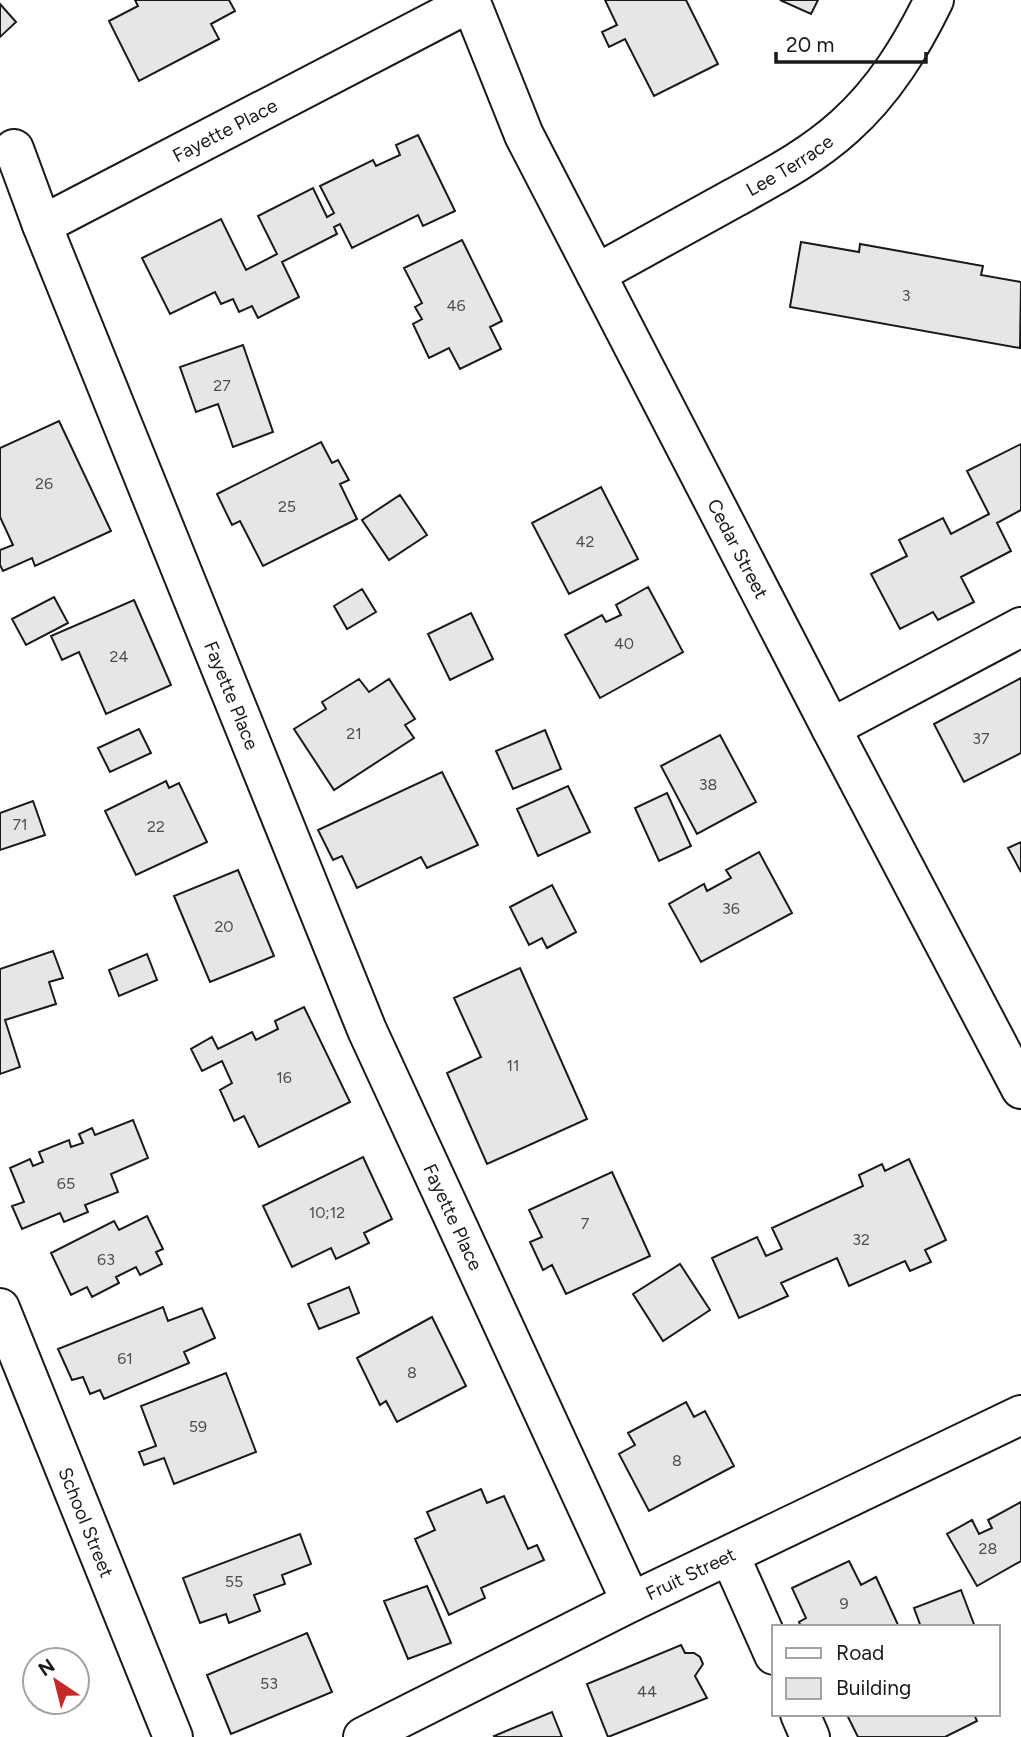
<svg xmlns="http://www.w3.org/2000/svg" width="1021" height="1737" viewBox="0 0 1021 1737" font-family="Figtree,sans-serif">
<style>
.building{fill:#e6e6e6;stroke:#1a1a1a;stroke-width:2}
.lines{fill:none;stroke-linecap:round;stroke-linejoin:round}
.minor-casing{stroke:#1a1a1a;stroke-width:42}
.minor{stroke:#fff;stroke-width:38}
.labels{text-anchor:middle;stroke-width:5;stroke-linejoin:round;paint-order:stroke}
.number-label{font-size:16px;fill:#4d4d4d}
.street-label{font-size:19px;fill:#1a1a1a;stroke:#fff}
</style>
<rect width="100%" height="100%" fill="#fff"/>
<path class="building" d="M135,0h94l6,11 -24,13 8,15 -80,42 -30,-60 29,-15z
M605,0h81l32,64 -64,32 -29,-57 -16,8 -7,-15 15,-7z
M780,0h38l-7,14z
M0,4l16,18 -16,15z
M418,135l37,76 -32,15 -5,-11 -66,33 -12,-24 -6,3 3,7 -55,28 17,35 -41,21 -6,-12 -13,6 -6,-13 -12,5 -6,-12 -45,22 -28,-56 79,-39 25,51 31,-16 -19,-38 55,-28 14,29 7,-4 -14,-27 53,-26 3,6 24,-11 -4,-10z
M462,240l40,81 -12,6 11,22 -41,20 -11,-21 -20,10 -16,-34 9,-5 -7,-12 7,-4 -18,-35z
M801,242l58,10 1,-8 123,22 -2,9 40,7 -1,66 -230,-41z
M243,345l30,87 -40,15 -15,-43 -22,8 -16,-45z
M59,421l52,110 -76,35 -3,-8 -29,13 -3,-6v-15l13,-5 -13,-28v-69z
M321,442l11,21 6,-3 11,20 -9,4 17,35 -94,47 -23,-45 -8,4 -15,-31z
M1021,444v66l-24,13 14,28 -50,26 13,25 -36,18 -5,-8 -33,17 -29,-55 36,-18 -8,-16 44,-22 8,16 38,-20 -22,-43z
M601,487l37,72 -69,35 -37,-71z
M400,495l27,40 -38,25 -27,-40z
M648,587l35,65 -83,46 -35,-63 37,-20 4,7 15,-7 -5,-10z
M362,589l14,23 -29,17 -13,-23z
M54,597l14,26 -42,22 -14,-26z
M134,600l37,85 -65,29 -27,-62 -17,8 -11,-24z
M471,613l22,46 -43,21 -22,-46z
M1021,678v75l-57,29 -30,-58z
M359,679l10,13 20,-13 26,40 -10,6 9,13 -80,52 -40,-61 32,-20 -4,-7z
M139,729l12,24 -41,19 -12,-24z
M545,730l16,39 -48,20 -17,-38z
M720,735l36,67 -59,32 -36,-68z
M442,772l36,73 -51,23 -6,-11 -64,31 -15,-32 -9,4 -15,-30z
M166,781l3,7 10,-5 28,59 -71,33 -31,-64z
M568,786l22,46 -52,24 -21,-47z
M667,793l24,53 -32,15 -24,-53z
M33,801l12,34 -45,15v-37z
M1021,842v30l-13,-24z
M759,852l33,61 -91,49 -32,-58 35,-20 3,7 24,-13 -5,-8z
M238,870l36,86 -64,26 -36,-86z
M552,885l24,47 -29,16 -5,-10 -13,7 -19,-38z
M53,951l10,27 -14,4 7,22 -51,16 15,47 -20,7v-105z
M147,954l10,26 -38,16 -10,-26z
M520,968l67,151 -100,45 -40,-91 34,-16 -27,-59z
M304,1007l46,95 -91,45 -15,-31 -10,5 -14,-31 12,-7 -10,-22 -20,10 -11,-22 21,-12 6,12 34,-17 4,8 22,-11 -3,-8z
M133,1120l15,38 -37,16 7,18 -33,13 3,7 -24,10 -4,-9 -38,16 -10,-23 12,-4 -14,-34 20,-9 3,7 10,-4 -4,-10 30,-12 2,7 12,-4 -4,-9 13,-6 3,7z
M363,1157l29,62 -28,14 5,10 -33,16 -5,-11 -39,19 -29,-61z
M909,1159l37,81 -21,10 6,12 -21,9 -5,-10 -56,25 -12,-28 -56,25 7,13 -49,22 -27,-60 45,-21 9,19 16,-7 -10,-21 91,-42 -4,-11 23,-11 3,7z
M612,1172l38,84 -84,38 -14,-29 -9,5 -13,-28 12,-5 -13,-27z
M147,1216l16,33 -7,3 6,12 -22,11 -4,-8 -20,10 3,6 -27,14 -5,-10 -16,8 -20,-42 63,-32 5,9z
M680,1264l30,46 -47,31 -30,-47z
M349,1287l10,26 -40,16 -11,-25z
M163,1307l5,14 34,-13 13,30 -31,14 5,11 -85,36 -4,-9 -10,4 -7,-17 -11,3 -14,-31z
M432,1317l34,69 -69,36 -11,-21 -6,4 -23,-47z
M226,1373l30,79 -82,32 -10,-26 -20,7 -5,-13 17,-6 -15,-40z
M686,1402l8,15 11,-6 29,55 -85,45 -30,-57 16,-9 -7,-12z
M481,1489l6,14 17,-7 24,53 9,-4 7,15 -63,28 4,10 -36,17 -34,-76 20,-9 -8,-18z
M1021,1502v59l-44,25 -30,-52 25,-14 7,14 13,-6 -4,-8z
M300,1534l11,30 -29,11 3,9 -31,11 6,16 -31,12 -3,-9 -26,9 -17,-45z
M849,1561l12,24 15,-8 23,50h-98l-2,-5 7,-4 -14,-30z
M427,1586l24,57 -43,16 -24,-58z
M961,1590l14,37h-54l-7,-19z
M307,1633l25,59 -101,42 -24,-59z
M681,1645l4,8h9l6,4 3,7 -8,12 12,22 -99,39 -21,-53z
M552,1712l10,25h-67l-1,-1z
M849,1714h125l3,7 -32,16h-87l-11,-22z"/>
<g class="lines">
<g class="minor-casing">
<g id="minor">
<path id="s1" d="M470,0l54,135 307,593 190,361"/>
<path id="s2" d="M14,149l28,76 325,805 264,572"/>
<path id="s3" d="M42,225l429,-223"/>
<path id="s4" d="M596,274c45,-25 91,-50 136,-75 40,-22 79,-42 113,-73 39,-35 66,-79 89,-126"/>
<path d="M831,728l190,-101"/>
<path id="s5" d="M0,1308l173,429"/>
<path d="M730,1556l44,99"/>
<path d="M800,1714l10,23"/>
<path id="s6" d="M363,1737l268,-135 390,-187"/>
</g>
</g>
<use href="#minor" class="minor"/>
</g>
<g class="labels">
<g class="number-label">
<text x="906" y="301">3</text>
<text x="456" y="311">46</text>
<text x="222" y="391">27</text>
<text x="44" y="489">26</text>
<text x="287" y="512">25</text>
<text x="585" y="547">42</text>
<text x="624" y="649">40</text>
<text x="119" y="662">24</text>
<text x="354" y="739">21</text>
<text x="981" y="744">37</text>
<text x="708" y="790">38</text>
<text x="20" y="830">71</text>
<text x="156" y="832">22</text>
<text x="731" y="914">36</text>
<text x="224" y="932">20</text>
<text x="513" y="1071">11</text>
<text x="284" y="1083">16</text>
<text x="66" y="1189">65</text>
<text x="327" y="1218">10;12</text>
<text x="585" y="1229">7</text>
<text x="861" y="1245">32</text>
<text x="106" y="1265">63</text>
<text x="125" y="1364">61</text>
<text x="412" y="1378">8</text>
<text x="198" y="1432">59</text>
<text x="677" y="1466">8</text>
<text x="988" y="1554">28</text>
<text x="234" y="1587">55</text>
<text x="844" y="1609">9</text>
<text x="269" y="1689">53</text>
<text x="647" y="1697">44</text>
</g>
<g class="street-label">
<text dy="7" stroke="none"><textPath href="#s3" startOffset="206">Fayette Place</textPath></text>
<text dy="7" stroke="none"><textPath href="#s4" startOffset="222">Lee Terrace</textPath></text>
<text dy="7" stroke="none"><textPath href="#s1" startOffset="611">Cedar Street</textPath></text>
<text dy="7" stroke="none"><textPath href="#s2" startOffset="588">Fayette Place</textPath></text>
<text dy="7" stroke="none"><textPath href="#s2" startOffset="1155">Fayette Place</textPath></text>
<text dy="7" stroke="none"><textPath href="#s5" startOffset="231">School Street</textPath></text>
<text dy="7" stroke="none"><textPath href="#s6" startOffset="366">Fruit Street</textPath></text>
</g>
</g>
<rect x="772" y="1625" width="228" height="91" fill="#ffffff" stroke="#a3a3a3" stroke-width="2"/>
<rect x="786" y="1648" width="35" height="10" fill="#ffffff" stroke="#a3a3a3" stroke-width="2"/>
<text x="836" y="1660" font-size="21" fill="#1a1a1a">Road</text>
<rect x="786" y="1678" width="35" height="21" fill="#e6e6e6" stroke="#a3a3a3" stroke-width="2"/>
<text x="836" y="1695" font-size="21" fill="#1a1a1a">Building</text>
<g transform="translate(56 1681) rotate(325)"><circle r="33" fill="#ffffff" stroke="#a3a3a3" stroke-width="2"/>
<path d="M0-5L12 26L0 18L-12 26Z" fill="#c62828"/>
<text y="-10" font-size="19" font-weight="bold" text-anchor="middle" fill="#1a1a1a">N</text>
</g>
<path d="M776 52v10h150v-10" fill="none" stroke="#1a1a1a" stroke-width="3.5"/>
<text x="786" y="52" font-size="21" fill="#1a1a1a" stroke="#ffffff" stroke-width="5" paint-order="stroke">20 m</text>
</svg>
